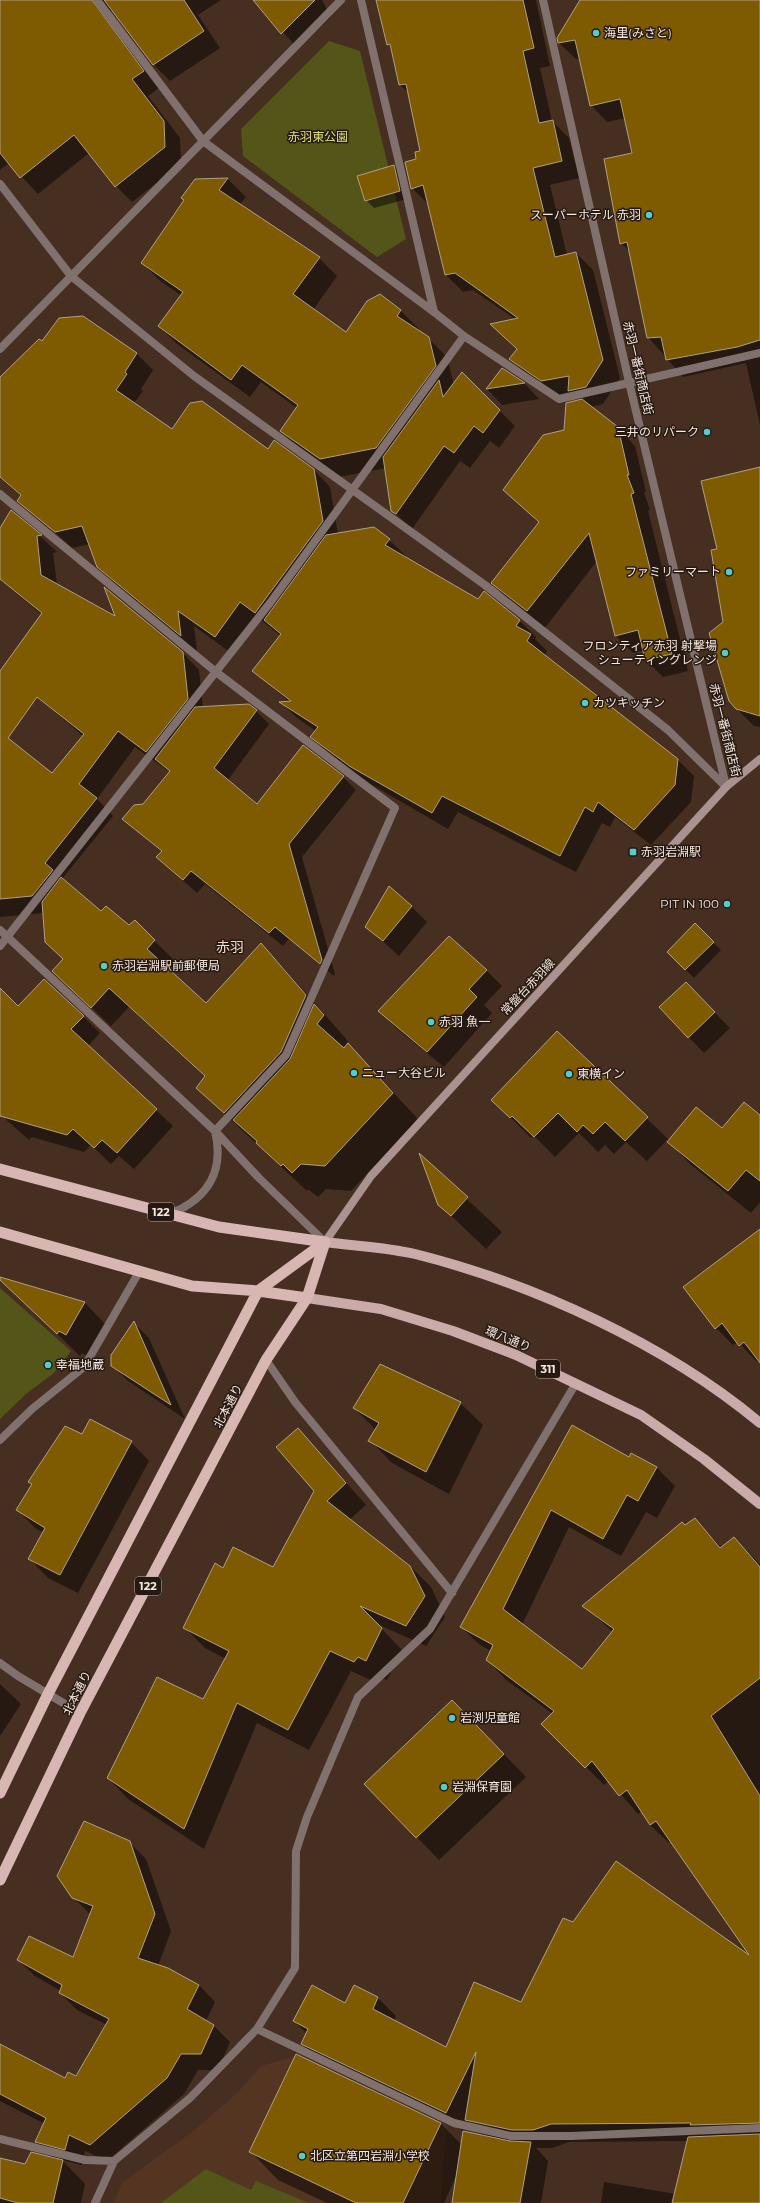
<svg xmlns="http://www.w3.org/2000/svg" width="760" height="2203" viewBox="0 0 760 2203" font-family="Montserrat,'Noto Sans JP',sans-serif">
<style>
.built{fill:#533522}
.green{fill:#545519}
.shadow{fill:#0007}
.building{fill:#7e5a00;stroke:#b0a085;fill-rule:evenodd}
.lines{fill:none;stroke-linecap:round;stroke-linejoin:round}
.minor{stroke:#80716f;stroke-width:8}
.secondary{stroke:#aa9290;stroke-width:8}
.primary{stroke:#caaba9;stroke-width:10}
.trunk{stroke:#d8b6b4;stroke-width:11}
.poi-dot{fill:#52cdce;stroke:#251a13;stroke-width:1.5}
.labels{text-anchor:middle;stroke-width:3;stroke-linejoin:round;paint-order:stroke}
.shield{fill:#251a13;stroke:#b8aaa1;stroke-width:1}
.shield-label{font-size:11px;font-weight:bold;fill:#f7e7de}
.poi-label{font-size:12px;fill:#f7e7de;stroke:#251a13;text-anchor:start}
.park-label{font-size:12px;fill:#e0e275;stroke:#251a13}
.street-label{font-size:12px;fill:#f7e7de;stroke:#251a13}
.quarter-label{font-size:14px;fill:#f9dac8;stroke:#251a13}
</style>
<rect width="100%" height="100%" fill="#462f20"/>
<path class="built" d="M296,2056l150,73 -5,74h-328l10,-21 73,-53 43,-38 22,-25z"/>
<path class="green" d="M329,41l31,10 46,188 -29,18 -134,-101 -2,-27z
M0,1288l71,63 -17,22 -28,21 -26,25z
M206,2169l45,21 5,-9 53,22h-148z"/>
<path class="shadow" d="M0,0h221l-23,15 22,33 -50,33 -16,-16 -41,-54 -4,1 50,76 -11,8 32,42 1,26 -49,38 -16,-16 -27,-33 -51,41 -29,-31 -9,7z
M255,0h67l9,17 -33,32z
M385,0h151l14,66 -10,2 12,53 17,17 10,40 -29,7 17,70 9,-2 17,17 27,108 -17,26 -13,3 28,21 17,18 11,46h-2l6,18 -2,1 40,160 -25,6 -17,-17 -2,-10 -11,3 -17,-17 -19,-75 -52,67 -36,-28 -17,-17 47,-60 -34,-33 60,-60 14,-29 -6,-6 -14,2 -31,-21 -17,-17 7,-9 -26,-25 23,-6 -42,-29 -10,2 -17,-17 -17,-70 -17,-17 5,-28 5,-8 -13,-59 -9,-8 -8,-37 -4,-4z
M581,0h179v425l-14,-62 -63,14 -35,-40 -18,-85 -9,-9 12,-89 -8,-36 -18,4 -16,-17 -11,-47 -4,1 -17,-16z
M394,166l8,8 5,25 -33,9 -8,-8z
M228,179l18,18 -7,8 80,53 18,18 -24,34 33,23 34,-38 21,16 18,18 -2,2 11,7 19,19 7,28 8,-11 53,52 -16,22 -9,-7 -20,27 -10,-7 -48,68 -20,-19 -6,-42 -47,9 -40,-28 -18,-18 16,-23 -36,-26 -11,15 -73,-53 -18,-18 23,-30 -22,-15 -18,-18 43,-63 11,-20z
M136,353l17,17 -12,19 2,2 -9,12 39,27 95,20 46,20 16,17 8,47 51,6 17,16 -1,1 74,44 5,-8 36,28 16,16 -1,2 12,12 -2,5 132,103 17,17 -3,26 -40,43 -36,-28 -5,10 -8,-4 -26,49 -118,-60 -10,17 -79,-46 -41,-30 -16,-16 4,-6 -19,-13 -16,-16h8l-35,-31 27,-35 -24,-19 -26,36 -37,-27 3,25 -82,-68 -17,-17 -8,-22 -18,4 -36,-33 3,-4 -39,-33v-99z
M503,369l22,15 14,15 -37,6 -15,-16z
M760,468v259l-6,-1 -17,-17 -13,-87 -6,-72z
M28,525l29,27 -4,1 4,32 125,67 17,18 4,38 53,3 13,13 -41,56 29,25 86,-28 13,13 -54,67 33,117 -1,2 -45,-37 -6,7 -78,-62 -8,9 -40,-36 5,-5 -39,-33 21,-14 26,-33 -35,-25 -38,52 16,17 -51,63 39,33 28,14 6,-4 39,38 -8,8 40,37 55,-60 19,19 68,77 -5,7 1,1 4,-5 70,75 -67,72 -25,-2 -8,8 -10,-8 -1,2 -110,-103 8,-11 -76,-70 -18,19 -38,-36 -9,-30 -21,-47 -43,4v-184l52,42 32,-38 -62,-54 20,-68 -42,-36v-19z
M411,906l16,16 -28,34 -33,-30z
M695,925l26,25 -27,28 -26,-26z
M486,970l16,16 -18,19 8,8 -48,54 -49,-40 -16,-16z
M0,990l19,17 64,9 17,17 -12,13 85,80 -39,43 -15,-13 -8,8 -20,-19 -7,7 -52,-15 -3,3 -29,-26z
M701,999l29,29 -26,25 -44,-46z
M557,1032l112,108 53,-10 38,-14v86l-9,11 -61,-49 -23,-24 -20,21 -21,-19 -12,12 -9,-9 -7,7 -19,-19 -24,24 -22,-22 -2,3 -38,-38z
M421,1156l81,76 -16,17 -47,-45z
M760,1239v123h-3l-19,-20 -5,3 -17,-17z
M0,1278l85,25 22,23 -18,31 -7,-4 -2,3z
M134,1323l15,15 36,81 -57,-38 -16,-16z
M460,1403l23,22 -34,69 -57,-31 -22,-23 6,-10 -22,-22z
M572,1427l58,31 2,-3 25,13 18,18 -18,32 -11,-6 -25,44 -52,-29 -47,98 60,46 31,-39 -29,-26 111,-87 27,29 12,-10 26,26v639h-159l3,-21 72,12 12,-53 -119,1 -17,6h-16l12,13 -7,42h-88l3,-27 -12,27h-117l-49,-23 -27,-28 46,-97 144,69 21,21 21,-9 -14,-14 -5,9 -144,-69 -18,-18 5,-10 -13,-13 52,-17 9,-18 23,12 18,18 -2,5 52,27 76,-44 51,-80 179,35 -80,-118 -3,2 -19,-18 -8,-14 -4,3 -29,-33 -5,4 -61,-61 10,-10 -48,-35 -18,-19 4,-9 -11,-6 -19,-18z
M298,1429l68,76 -17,15 61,46 21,21 14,30 -19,29 -49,-22 25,26 -15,30 -9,-3 -3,5 -24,-11 -42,79 -52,-27 -53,126 -76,-50 -20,-21 96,-77 22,-42 -21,-11 -21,-21 39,-58h51l41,-78z
M82,1436l49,6 18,19 -71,132 -30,-15 -18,-19 14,-26 -9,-5 -18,-19 16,-24 -4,-3z
M0,1684l21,20 -21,32z
M474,1723l52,54 -87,83 -73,-76z
M129,1842l17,17 25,72 -13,35 41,19 16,17 -9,19 8,5 16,16 -12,28h-20l-14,24 -77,67 -22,-10 -3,14 -20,-5 23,24 -4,19h-81v-44l26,6 28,-6 -18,-17 9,-18 -45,-23v-56l65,34 11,-2 31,-52 -30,-15 -17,-17 1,-2 -26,-15 -17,-16 56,-1 16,-45 -17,-17z"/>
<path class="building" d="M0,0h92l52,71 -12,8 32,42 1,26 -50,40 -41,-52 -54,43 -20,-25z
M104,0h80l20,31 -51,34z
M253,0h62l-34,34z
M376,0h147l11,48 -11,3 16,72 14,-3 9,41 -29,7 22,89 21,-5 27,108 -17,27 -18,4 1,-15 -28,5 -32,-22 8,-10 -27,-25 28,-6 -63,-45 -10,2 -22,-90 -12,4 -6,-27 11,-3 -1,-7 5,-1 -14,-67 -7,1 -9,-41 -3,1z
M580,0h180v340l-23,7 -71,13 -5,-23 -14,1 -20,-96 -7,2 -16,-85 28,-6 -12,-54 -30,7 -15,-66 -17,3 -1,-5z
M394,165l6,26 -35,10 -8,-25z
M228,178l-9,12 101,67 -27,37 53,38 21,-31 13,-7 21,16 -4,6 32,21 7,29 -60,82 -56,11 -40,-28 18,-26 -56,-40 -11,15 -73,-54 25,-34 -42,-29 43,-63 -3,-2 14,-19z
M83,316l54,37 -12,19 2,2 -11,16 56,39 18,-26 12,-2 66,48 6,-9 40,29 9,52 -68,92 -15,-11 -25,35 -37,-26 3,25 -84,-69 -15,-41 -27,6 -38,-31 4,-6 -21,-18v-100l39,-38 3,2 17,-23z
M502,368l23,15 -39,6z
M462,372l38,38 -17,23 -9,-7 -20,27 -10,-7 -48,68 -5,-3 -8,-54 56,-77 4,17z
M582,399l36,28 11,48h-2l7,18 -3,1 41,160 -27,6 -7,-30 -23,6 -26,-103 -62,78 -36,-28 48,-61 -36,-32 40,-55 21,-5 2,-27z
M760,467v249l-24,-7 -7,-8 -20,-68 14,-11 -12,-72 6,-1 -16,-68z
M11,510l31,25 -5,1 4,39 74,41 -11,-29 79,65 5,47 -42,53 -28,-21 -39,53 18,14 -52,65 8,7 -21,26 -32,3v-228l42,-58 -42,-34v-51zM37,697l47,37 -32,39 -44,-35z
M374,527l16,12 -5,6 93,54 6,-8 36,29 -4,6 15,8 -4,7 151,118 -3,26 -41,45 -36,-28 -5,10 -8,-5 -25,49 -118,-60 -10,17 -81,-46 -41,-30 8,-10 -39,-25 12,-1 -39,-30 29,-37 -17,-14 62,-85z
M249,704l8,6 -43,58 43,36 46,-59 41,31 -55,68 33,116 -2,4 -45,-37 -6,6 -78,-62 -8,9 -27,-23 6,-6 -40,-32 12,-14 9,-1 27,-33 -15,-12 40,-52z
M61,877l40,34 5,-5 23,19 6,-5 20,20 -8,9 59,54 55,-60 45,52 -25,57 -57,61 -28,-25 9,-12 -96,-88 -18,20 -39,-37 11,-12 -18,-17 -3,-40z
M389,886l23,20 -29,35 -18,-14z
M695,923l19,19 -29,28 -18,-18z
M449,936l38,34 -18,19 8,8 -50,55 -49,-41z
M44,979l40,37 -13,13 86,80 -40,44 -15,-13 -8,8 -21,-19 -6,6 -67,-19v-128l18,18z
M686,982l29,30 -27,26 -29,-31z
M314,1004l10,11 -7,9 27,24 4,-5 45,50 -68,73 -24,-2 -9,9 -9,-9 -2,2 -25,-23 1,-2 -24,-21 57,-61z
M557,1031l91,86 -23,24 -20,-19 -12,12 -10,-9 -6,7 -19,-19 -24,24 -22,-21 -2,2 -19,-18z
M744,1102l16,13v66l-14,-11 -18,21 -61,-49 29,-35 26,21z
M419,1153l49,44 -17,19 -13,-11z
M760,1229v134l-16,-21 -5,4 -17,-23 -7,6 -32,-42z
M0,1277l85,25 -19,33 -7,-4 -2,3 -57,-54z
M134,1321l37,84 -60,-39v-11z
M380,1364l81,38 -35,70 -58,-31 11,-18 -26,-15z
M90,1419l42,22 -72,134 -32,-16 17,-31 -29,-18 16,-26 -4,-2 37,-56 17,8z
M572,1425l57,32 2,-4 26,14 -19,34 -11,-6 -24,44 -52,-29 -48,99 79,60 32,-40 -32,-23 100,-84 3,3 10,-7 25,30 14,-11 26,30v111l-49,38 49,80v327l-70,2 1,-2 -140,1 -18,6h-21l-47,-10 11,-68 -30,61 -145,-69 7,-15 -15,-8 19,-36 33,18 9,-18 24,12 -5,12 73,38 28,-65 47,20 42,-84 10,4 43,-61 133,94 -93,-134 -6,4 -23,-35 -8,6 -27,-35 -7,7 -44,-44 13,-13 -68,-51 7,-15 -33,-18z
M298,1428l48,55 -19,18 83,65 15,30 -19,30 -46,-20 22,22 -16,33 -8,-4 -4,5 -24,-11 -42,79 -51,-27 -53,126 -77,-51 50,-101 46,22 26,-48 -46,-23 32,-65 8,5 10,-21 40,20 41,-76 -38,-44z
M452,1700l52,54 -88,84 -52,-54z
M84,1821l46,20 25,73 -17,44 30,10 31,17 -12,24 27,16 -13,29h-20l-14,24 -77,67 -21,-10 -4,15 -30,-8 11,-24 -46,-24v-50l65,34 3,-6 8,4 33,-57 -50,-26 3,-8 -45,-25 12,-24 44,21 20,-51 -21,-8 -15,-22z
M296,2054l145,69 -38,80h-47l-107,-51z
M463,2131l47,10 21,1 -11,61h-68z
M760,2134v69h-88l16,-66z
M31,2152l32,8 -10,43h-35l-18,-5v-40l25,6z"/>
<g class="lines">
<path class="minor" d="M97,0l106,141 231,171 30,24 95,63 201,-46
M361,0l73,312
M543,0l86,382 97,404
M0,184l71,92 123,100 291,209 183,145 58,57
M0,349l341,-349
M0,494l216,178 179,136 -109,247 -71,76c10,41 -8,68 -45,83
M0,930l215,201 44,47 66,64
M0,946l270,-343 194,-267
M266,1360l29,42 157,191
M0,1440l32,-31 52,-42 55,-95
M0,1663l18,13 62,37
M257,2029l197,94 57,13h60l189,-8
M0,2139l85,21 29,1
M95,2203l19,-42 76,-63 67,-69 38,-61 1,-117 11,-34 51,-120 72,-68 146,-246"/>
<path class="secondary" d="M325,1242l46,-66 355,-389 34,-28"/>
<path class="primary" d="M325,1242c29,4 61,5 90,12 117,29 252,91 345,169
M307,1298l74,11 72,22 63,24 125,60 63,44 56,45"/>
<path class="trunk" d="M0,1169l219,58 106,15
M0,1232l192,54 66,5 49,7
M0,1793l48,-99 210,-403 67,-49
M0,1880l80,-167 186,-353 41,-62 18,-56"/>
</g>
<g class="poi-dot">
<circle cx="596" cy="33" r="4"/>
<circle cx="649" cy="215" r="4"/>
<circle cx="707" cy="432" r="4"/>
<circle cx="729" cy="572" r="4"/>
<circle cx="725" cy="653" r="4"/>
<circle cx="585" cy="703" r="4"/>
<rect x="629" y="848" width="8" height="8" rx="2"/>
<circle cx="727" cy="904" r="4"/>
<circle cx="104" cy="966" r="4"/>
<circle cx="431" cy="1022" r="4"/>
<circle cx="354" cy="1073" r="4"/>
<circle cx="569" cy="1074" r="4"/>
<circle cx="48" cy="1365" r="4"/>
<circle cx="452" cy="1718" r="4"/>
<circle cx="444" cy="1787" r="4"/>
<circle cx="302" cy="2156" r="4"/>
</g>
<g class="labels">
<g class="shield">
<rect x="148" y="1203" width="26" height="18" rx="3"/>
<rect x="536" y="1360" width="24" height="18" rx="3"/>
<rect x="135" y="1577" width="26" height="18" rx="3"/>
</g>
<g class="shield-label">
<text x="161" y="1216">122</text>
<text x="548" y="1373">311</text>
<text x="148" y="1590">122</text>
</g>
<g class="poi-label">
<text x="604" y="37">海里(みさと)</text>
<text x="641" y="219" text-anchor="end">スーパーホテル 赤羽</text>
<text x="699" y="436" text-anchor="end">三井のリパーク</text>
<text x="721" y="576" text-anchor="end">ファミリーマート</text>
<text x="717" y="650" text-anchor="end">フロンティア赤羽 射撃場<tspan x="717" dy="14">シューティングレンジ</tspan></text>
<text x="593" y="707">カツキッチン</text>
<text x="641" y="856">赤羽岩淵駅</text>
<text x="719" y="908" text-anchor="end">PIT IN 100</text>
<text x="112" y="970">赤羽岩淵駅前郵便局</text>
<text x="439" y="1026">赤羽 魚一</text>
<text x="362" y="1077">ニュー大谷ビル</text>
<text x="577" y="1078">東横イン</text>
<text x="56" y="1369">幸福地蔵</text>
<text x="460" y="1722">岩渕児童館</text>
<text x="452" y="1791">岩淵保育園</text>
<text x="310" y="2160">北区立第四岩淵小学校</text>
</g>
<g class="park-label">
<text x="318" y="141">赤羽東公園</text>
</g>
<g class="street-label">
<text transform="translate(638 368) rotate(77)" y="4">赤羽一番街商店街</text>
<text transform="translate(725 730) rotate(76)" y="4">赤羽一番街商店街</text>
<text transform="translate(528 987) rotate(-47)" y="4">常盤台赤羽線</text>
<text transform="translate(508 1339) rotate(22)" y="4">環八通り</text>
<text transform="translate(228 1406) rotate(-62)" y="4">北本通り</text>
<text transform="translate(77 1693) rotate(-63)" y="4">北本通り</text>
</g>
<g class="quarter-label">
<text x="230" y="952">赤羽</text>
</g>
</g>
</svg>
